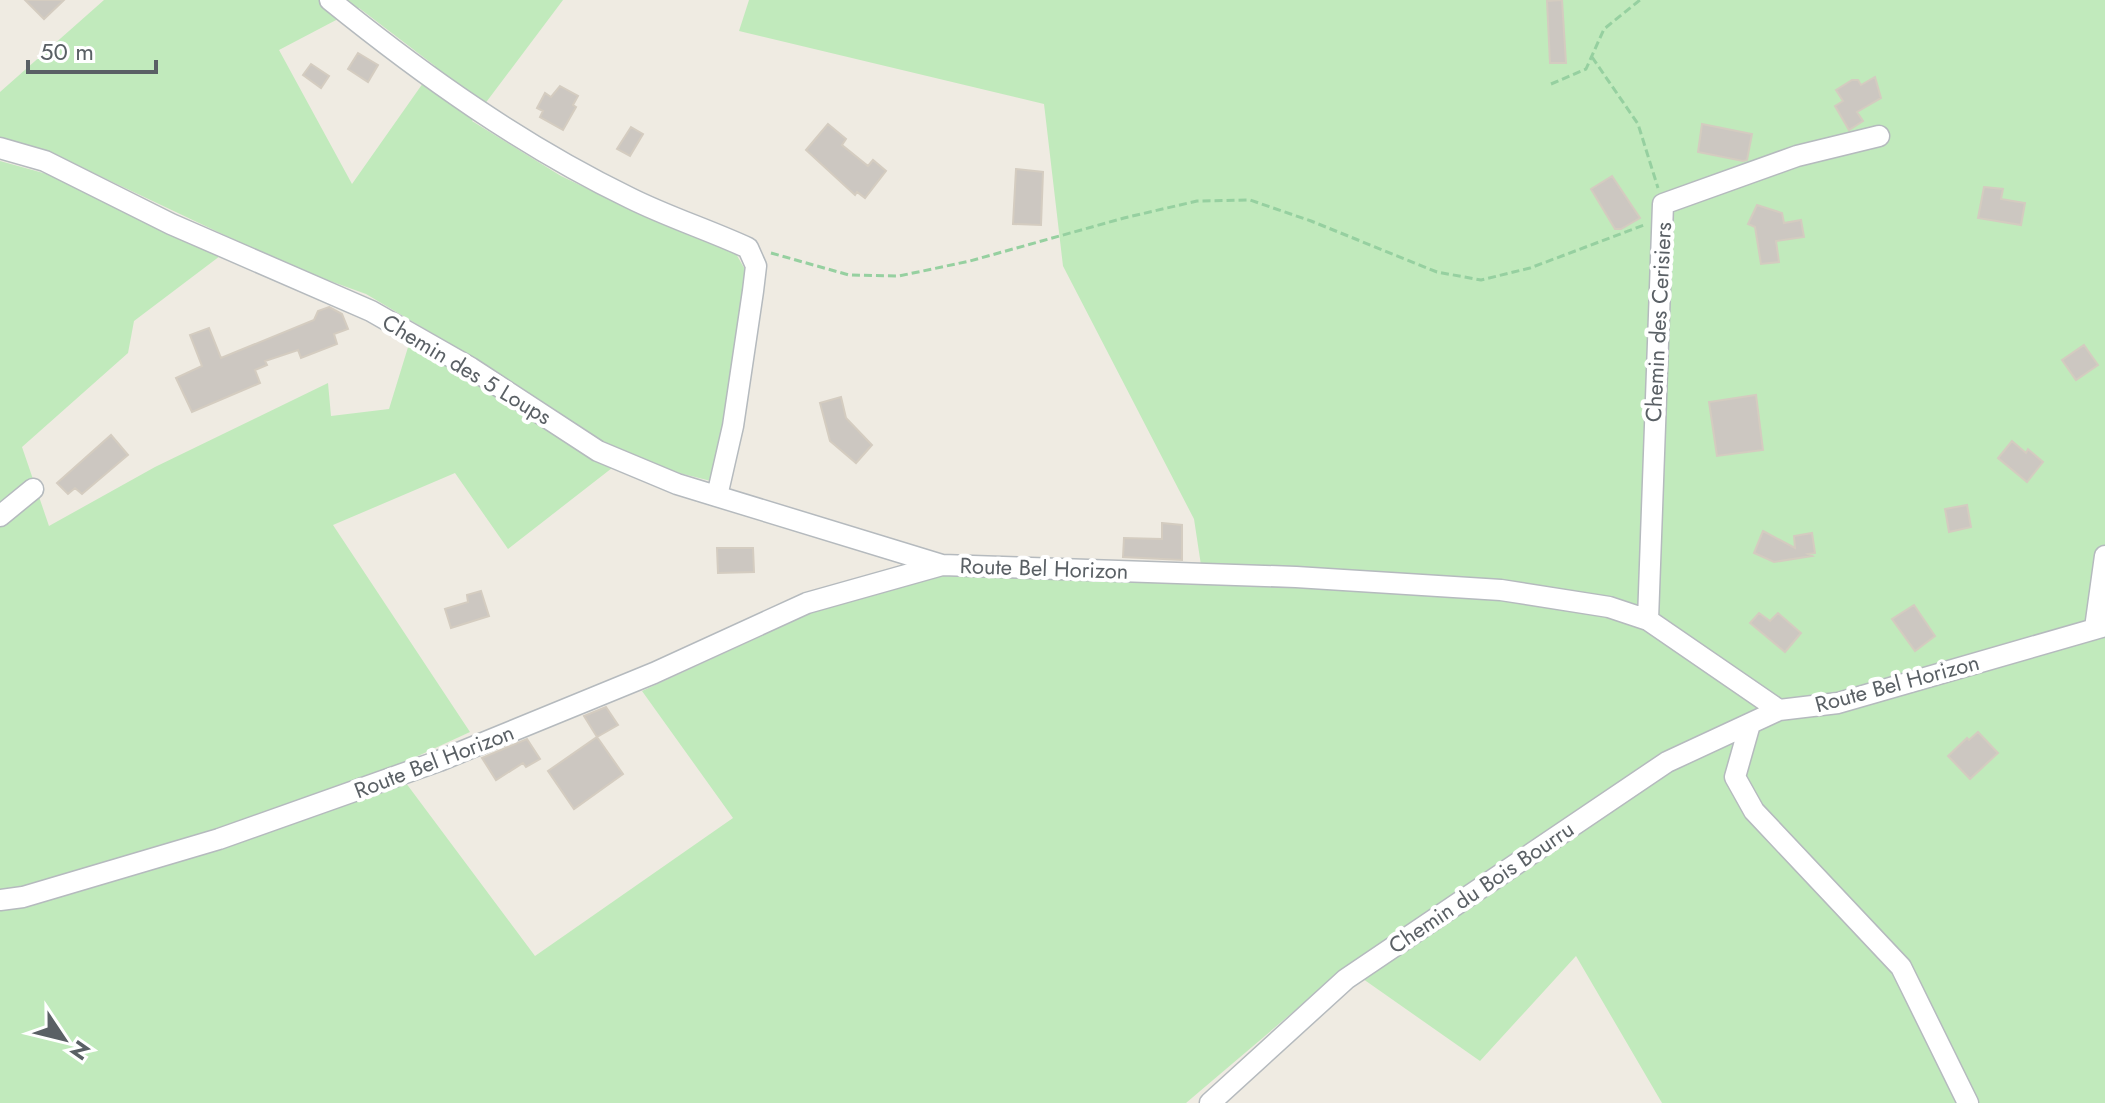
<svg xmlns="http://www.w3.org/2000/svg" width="2105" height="1103" viewBox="0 0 2105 1103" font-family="Jost,sans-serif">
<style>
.green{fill:#c1eabc;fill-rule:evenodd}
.building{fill:#ccc7c1;stroke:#d4ccc0;stroke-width:2}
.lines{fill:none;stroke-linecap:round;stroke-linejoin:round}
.minor-casing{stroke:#b5babe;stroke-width:23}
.path{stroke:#96d0a0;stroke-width:3;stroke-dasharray:8 4;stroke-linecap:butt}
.minor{stroke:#fff;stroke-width:20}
.labels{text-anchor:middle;stroke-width:8;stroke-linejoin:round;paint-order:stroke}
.street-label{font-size:22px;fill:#5a6065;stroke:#fff}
</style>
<rect width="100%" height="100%" fill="#efebe2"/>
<path class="green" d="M104,0h459l-91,121 89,55 75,36 99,40 12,21 -32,209 -44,-11 -76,-33 -126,-83 -103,-61 -72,-26 -228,-108 -66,-22v-46zM359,8l76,58 -83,118 -73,-134z
M749,0h1356v1103h-443l-86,-147 -96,105 -134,-94 -160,136h-1186v-942l47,13 173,82 -86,65 -6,32 -106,94 27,79 106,-59 173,-84 3,33 58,-7 20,-65 203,124 -104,81 -53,-76 -122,52 137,207 -76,35 141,189 198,-138 -91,-127 169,-78 135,-39 258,11 -10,-66 -131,-253 -19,-162 -305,-73z"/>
<path class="building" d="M25,0h39l-20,19z
M1562,0l4,63h-16l-3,-62z
M358,53l20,12 -10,17 -20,-13z
M311,64l18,12 -8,12 -18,-13z
M1875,77l6,21 -24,14 6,9 -14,9 -14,-24 8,-5 -7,-11 16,-10h6l3,5z
M560,86l18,10 -5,9 3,2 -13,23 -23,-13 3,-6 -6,-3 8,-15 6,4z
M828,124l18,15 -4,6 26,21 5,-6 13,11 -21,27 -8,-6 -2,3 -49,-45z
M1702,124l50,10 -5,26 -4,1 -45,-9z
M631,127l12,7 -13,22 -13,-7z
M1016,169l27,3 -2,53 -28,-1z
M1612,176l28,42 -19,11h-6l-24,-40z
M1984,187l19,2 -2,10 24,4 -4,22 -43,-7z
M1757,205l25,8 2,10 17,-3 3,17 -28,4 3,21 -18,2 -6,-37 -7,-3z
M329,307l13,7 6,15 -14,5 3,10 -36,14 -3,-8 -33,11 2,4 -12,5 5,13 -68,29 -16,-34 26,-12 -12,-31 19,-7 12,30 93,-38 4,-9z
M2084,345l14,20 -22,15 -14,-20z
M1756,395l7,55 -46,6 -8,-54z
M841,397l5,21 26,27 -16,18 -26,-22 -10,-38z
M111,435l17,20 -46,39 -7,-6 -7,6 -11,-11z
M2012,441l14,12 2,-4 15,13 -16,20 -29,-24z
M1967,505l4,22 -22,5 -4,-23z
M1162,523l20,2v35l-59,-3 1,-19 38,1z
M1763,531l32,17 -1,-12 18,-3 3,20 -7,1 4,2 -38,6 -20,-9z
M717,548h36l1,24 -36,1z
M481,591l8,25 -38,12 -6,-19 23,-7 -1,-7z
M1914,605l21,31 -20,15 -23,-32z
M1759,613l11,8 8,-8 23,20 -16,19 -35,-29z
M606,707l12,18 -21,12 -13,-21z
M1978,732l20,21 -28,26 -22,-23 19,-18 2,2z
M597,737l26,37 -49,35 -26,-38z
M527,739l13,20 -14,8 -3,-4 -27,17 -14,-22z"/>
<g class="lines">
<g class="minor-casing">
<path id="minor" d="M330,0c94,76 191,145 300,198 38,19 79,32 118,50l8,18 -3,25 -20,135 -16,70
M0,148l45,13 126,63 200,87 100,57 127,83 79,33 265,81
M0,516l33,-27
M1648,620l15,-416 134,-48 82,-20
M2095,628l10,-72
M1750,724l-15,53 19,34 147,156 67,136
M0,900l23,-3 196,-58 220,-78 215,-88 153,-70 135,-38 354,12 205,13 108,17 39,13 131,90 59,-7 267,-77
M1210,1103l136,-124 321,-217 112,-52"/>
</g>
<path class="path" d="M1592,57l46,67 20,64
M1551,84l35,-15 18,-40 36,-29
M771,253l78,22 50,1 71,-15 154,-43 73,-17 53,-1 61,21 126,51 44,8 49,-12 114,-43"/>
<use href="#minor" class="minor"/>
</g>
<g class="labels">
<g class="street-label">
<text transform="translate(1658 322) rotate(-87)" y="8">Chemin des Cerisiers</text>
<text transform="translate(467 369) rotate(31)" y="8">Chemin des 5 Loups</text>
<text transform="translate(1044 568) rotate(2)" y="8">Route Bel Horizon</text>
<text transform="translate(1897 683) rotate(-15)" y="8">Route Bel Horizon</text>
<text transform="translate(434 761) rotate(-21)" y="8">Route Bel Horizon</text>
<text transform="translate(1481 887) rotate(-34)" y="8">Chemin du Bois Bourru</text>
</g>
</g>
<g transform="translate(64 1039) rotate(125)" stroke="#ffffff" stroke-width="6" paint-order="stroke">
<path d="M0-6L14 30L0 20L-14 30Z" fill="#5a6065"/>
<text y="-12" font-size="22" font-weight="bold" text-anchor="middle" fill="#5a6065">N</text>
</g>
<path d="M28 60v12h128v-12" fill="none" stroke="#5a6065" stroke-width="4"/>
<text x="40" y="60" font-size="24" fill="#5a6065" stroke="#ffffff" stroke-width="6" paint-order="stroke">50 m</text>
</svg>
